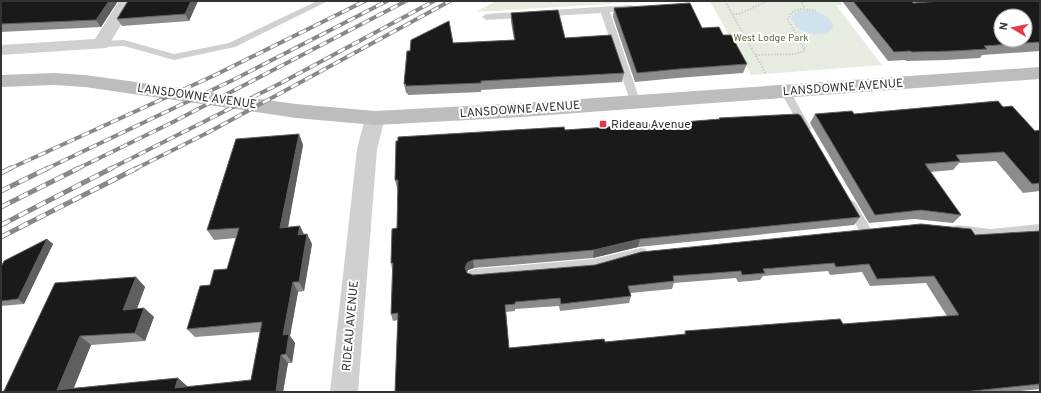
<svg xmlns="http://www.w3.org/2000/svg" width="1041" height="393" viewBox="0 0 1041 393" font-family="Overpass,sans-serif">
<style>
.green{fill:#e6ecdf}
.water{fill:#cfe2ee}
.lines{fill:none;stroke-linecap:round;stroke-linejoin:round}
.path{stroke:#cdcdcd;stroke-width:2;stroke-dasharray:1.5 1.5;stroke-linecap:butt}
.lane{fill:#d0d0d0;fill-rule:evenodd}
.street{fill:#d0d0d0;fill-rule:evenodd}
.secondary{fill:#bdbdbd;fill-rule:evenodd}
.rail-far1-casing{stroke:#888;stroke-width:4}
.rail-casing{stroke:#888;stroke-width:5}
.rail-far1{stroke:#fff;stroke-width:2.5;stroke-dasharray:8;stroke-linecap:butt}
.rail{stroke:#fff;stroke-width:3.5;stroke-dasharray:10;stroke-linecap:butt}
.wall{fill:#8c8c8c;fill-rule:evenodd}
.shaded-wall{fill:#5f5f5f}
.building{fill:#1a1a1a;stroke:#5f5f5f;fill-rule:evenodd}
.poi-dot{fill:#e63946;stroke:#fff;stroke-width:1.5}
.labels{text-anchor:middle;stroke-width:4;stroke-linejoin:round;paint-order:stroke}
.far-park-label{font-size:10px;fill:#56703f;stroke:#fff}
.street-label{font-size:12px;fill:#333;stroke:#fff}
.poi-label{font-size:12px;fill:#333;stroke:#fff;text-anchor:start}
</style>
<rect width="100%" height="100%" fill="#fff"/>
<path class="green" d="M496,1h162l-182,11z
M710,1h130l2,4h-6l46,60 -131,10z"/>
<path class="water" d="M799,11c12,-2 25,1 33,11l1,6c-11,12 -37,5 -42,-9l2,-5z"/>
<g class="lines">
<path class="path" d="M725,1l41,73
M800,1l5,7
M801,2l8,-1
M733,14h6l29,-13
M756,55l41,-1 8,-4 -17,-30c3,-14 17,-11 28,-9"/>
<path class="lane" d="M317,1h11l-93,46 -61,13 -50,-14 -23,1 -5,-3 5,-3 23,-1 50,14 55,-11z
M631,5l4,3 -1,2 -24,2 30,89 -1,2h-8l-1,-2 -29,-88 -115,7 -4,-3 4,-3z
M785,88l5,3 21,37 -1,3h-8l-1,-3 -21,-37z
M851,200l4,2 14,24 2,4 -2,4 -4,1 -4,-1 -16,-29 2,-3z
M1040,224v10l-49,5 -33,-4 -4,-1 -2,-4 2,-4 4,-1 33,4z
M641,248l5,1 1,4 -1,4 -53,14 -119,10 -5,-2 -2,-4 2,-4 5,-2 119,-10z"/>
<path class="street" d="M119,1h16l-28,47 -106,7v-10l94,-6z
M375,111l7,2 3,5 -8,31 -19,243h-28l27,-243 8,-31 3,-5z"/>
<path class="secondary" d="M1040,67v12l-518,38 -147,8 -79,-7 -211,-31 -31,-2 -53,2v-12l53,-2 31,2 211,29 79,7 147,-8z"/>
<g class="rail-far1-casing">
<path id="rail-far1" d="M9,169l204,-93 152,-75
M46,169l189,-90 152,-78
M77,169l96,-47 233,-121
M110,169l169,-85 155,-83
M135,169l74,-37 241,-131"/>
</g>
<g class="rail-casing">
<path id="rail" d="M1,173l10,-5
M1,191l47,-23
M1,207l78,-39
M1,225l111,-57
M1,237l136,-69"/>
</g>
<use href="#rail-far1" class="rail-far1"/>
<use href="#rail" class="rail"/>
</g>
<path class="wall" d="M1,1h117l-17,26 -100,5z
M198,1l-9,20 -67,5 -5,-7z
M842,1h70l1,2 127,-2v50l-58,4 -2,3 -34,2 -40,1 -1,-1 -17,1z
M614,8l88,20 21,7 24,29 -4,9 -66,5 -42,4 -22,-65z
M511,13l54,25 59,35 -2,9 -141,8v2l-73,3 -1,-2h-1l-2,-9 6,-33 43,-8 61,-3 -3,-18z
M1003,107l32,24 5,-1v61l-17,2 -27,-32 -37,2 -6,7 -23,2 31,43 -8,8 -39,-4 -45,4 -59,-100 5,-9h39z
M719,118l141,99 -6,8 -216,22 -45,11 -119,10 -6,2 -1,2v1l6,2 502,-40 65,-4v158l-29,3h-616l3,-72 -5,1 -2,-7 1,-45 -1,-6 6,-35 1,-40h-1l-2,-8 170,-50 58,-3 96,-8zM828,271l2,4 32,-3 8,14 56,-3 21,33 -104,8 -158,7 -1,4 -79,7 -96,6 -3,-36 9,-1v-2l44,-3 1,5 69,-8 2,-7 -1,-3 42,-4 2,-6 62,-5 2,4 22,-2 3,-4z
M299,134l4,11 -15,82 17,8 2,-1 5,10 -8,47 -6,1 -8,44 5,7 -3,20h-4l-5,29h-282l3,-1 132,-114 9,10 -8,22 7,-1 10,9 -9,24 -54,4 -17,43 104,-10 9,8v1l64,-7 9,-48 -65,5 -8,-8 23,-44 17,-16 9,-31 -22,2 -7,-10z
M47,239l6,5 -29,60 -23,2v-39z"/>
<path class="shaded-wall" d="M109,1h9l-17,26 -5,-7z
M191,1h7l-9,20 -4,-7z
M299,134l4,11 -17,93 -6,-10z
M300,226l5,10 -7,-1z
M307,234l5,10 -8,47 -5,-9z
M47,239l6,5 -29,60 -6,-5z
M640,239l-2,8 -45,11 1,-8z
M473,260l1,8 -6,2 -2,6 -1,-8 2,-5z
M136,277l9,10 -12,32 -10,-9z
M293,282l5,10 -8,44 5,7 -3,20 -6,-9 -3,-19z
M144,308l10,9 -9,24 -10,-8z
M80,336l11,9 -19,47 -15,-2z
M281,355l7,8 -5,29h-7z
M178,378l9,8 -1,6 -11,-4z"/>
<path class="building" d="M1,1h108l-13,19 -95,4z
M128,1h63l-6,13 -68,5z
M853,1h59l1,2 27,-2h100v41l-56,4 3,3 -35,2 -40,1 -2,-1 -16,1zM1001,16h24v24h-24z
M690,3l12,25 17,-1 4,8h8l16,29 -68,5 -42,4 -23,-65z
M558,10l7,28 46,-3 13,38 -143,8v2l-75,3v-2h-2l3,-33h3l1,-11 38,-19 4,22 62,-3 -4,-27z
M998,101l5,6 9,-1 23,25 5,-1v53l-8,1 -28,-32 -48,3 4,6 -35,3 36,51 -40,-5 -46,5 -60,-101 37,-3 2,3z
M798,114l3,2 59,101 -220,22 -46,11 -121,10 -6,3 -2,5 2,5 6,2 122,-10 46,-13 280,-28 50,5 4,6 65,-4v153l-77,8h-568l3,-79 -7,1 2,-51h-2l1,-34 5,-1 1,-48h-3l1,-39h2v-4l166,-10 1,3 57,-4 1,1 97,-8 -1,-1zM834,263l2,4 33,-3 8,15 57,-3 25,39 -116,9 -3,-5 -155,12 1,3 -81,8 -1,-3 -95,9 -4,-43 10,-1v-2l45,-4 1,6 70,-8 -3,-10 46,-5 -1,-5 68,-5 1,4 23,-2 -2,-4z
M299,134l-19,94 20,-2 -2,9 9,-1 -8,48h-6l-10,53 6,-1 -3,20 -5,1 -5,37h-275l3,-1 51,-108 81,-6 -13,33 21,-2 -9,25 -55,3 -23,54 121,-12 -3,10 76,-8 11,-58 -75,7 13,-43 10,-1 4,-15 13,-1 12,-41 -32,2 29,-91z
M47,239l-29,60 -17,2v-34l3,-6z"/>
<rect class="poi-dot" x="599" y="120" width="8" height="8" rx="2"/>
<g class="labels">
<g class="far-park-label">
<text x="771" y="41">West Lodge Park</text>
</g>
<g class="street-label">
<text transform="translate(843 87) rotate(-4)" y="4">LANSDOWNE AVENUE</text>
<text transform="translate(197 96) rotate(8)" y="4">LANSDOWNE AVENUE</text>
<text transform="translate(520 109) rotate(-4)" y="4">LANSDOWNE AVENUE</text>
<text transform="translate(350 326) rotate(-85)" y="4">RIDEAU AVENUE</text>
</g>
<g class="poi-label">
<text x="611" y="128">Rideau Avenue</text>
</g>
</g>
<rect width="1041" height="393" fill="none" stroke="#333333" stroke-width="4"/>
<g transform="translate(1013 28) rotate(280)"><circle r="19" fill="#ffffff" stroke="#adadad"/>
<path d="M0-3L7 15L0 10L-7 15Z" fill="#e63946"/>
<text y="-6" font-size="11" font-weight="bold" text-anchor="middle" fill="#333333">N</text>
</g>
</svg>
